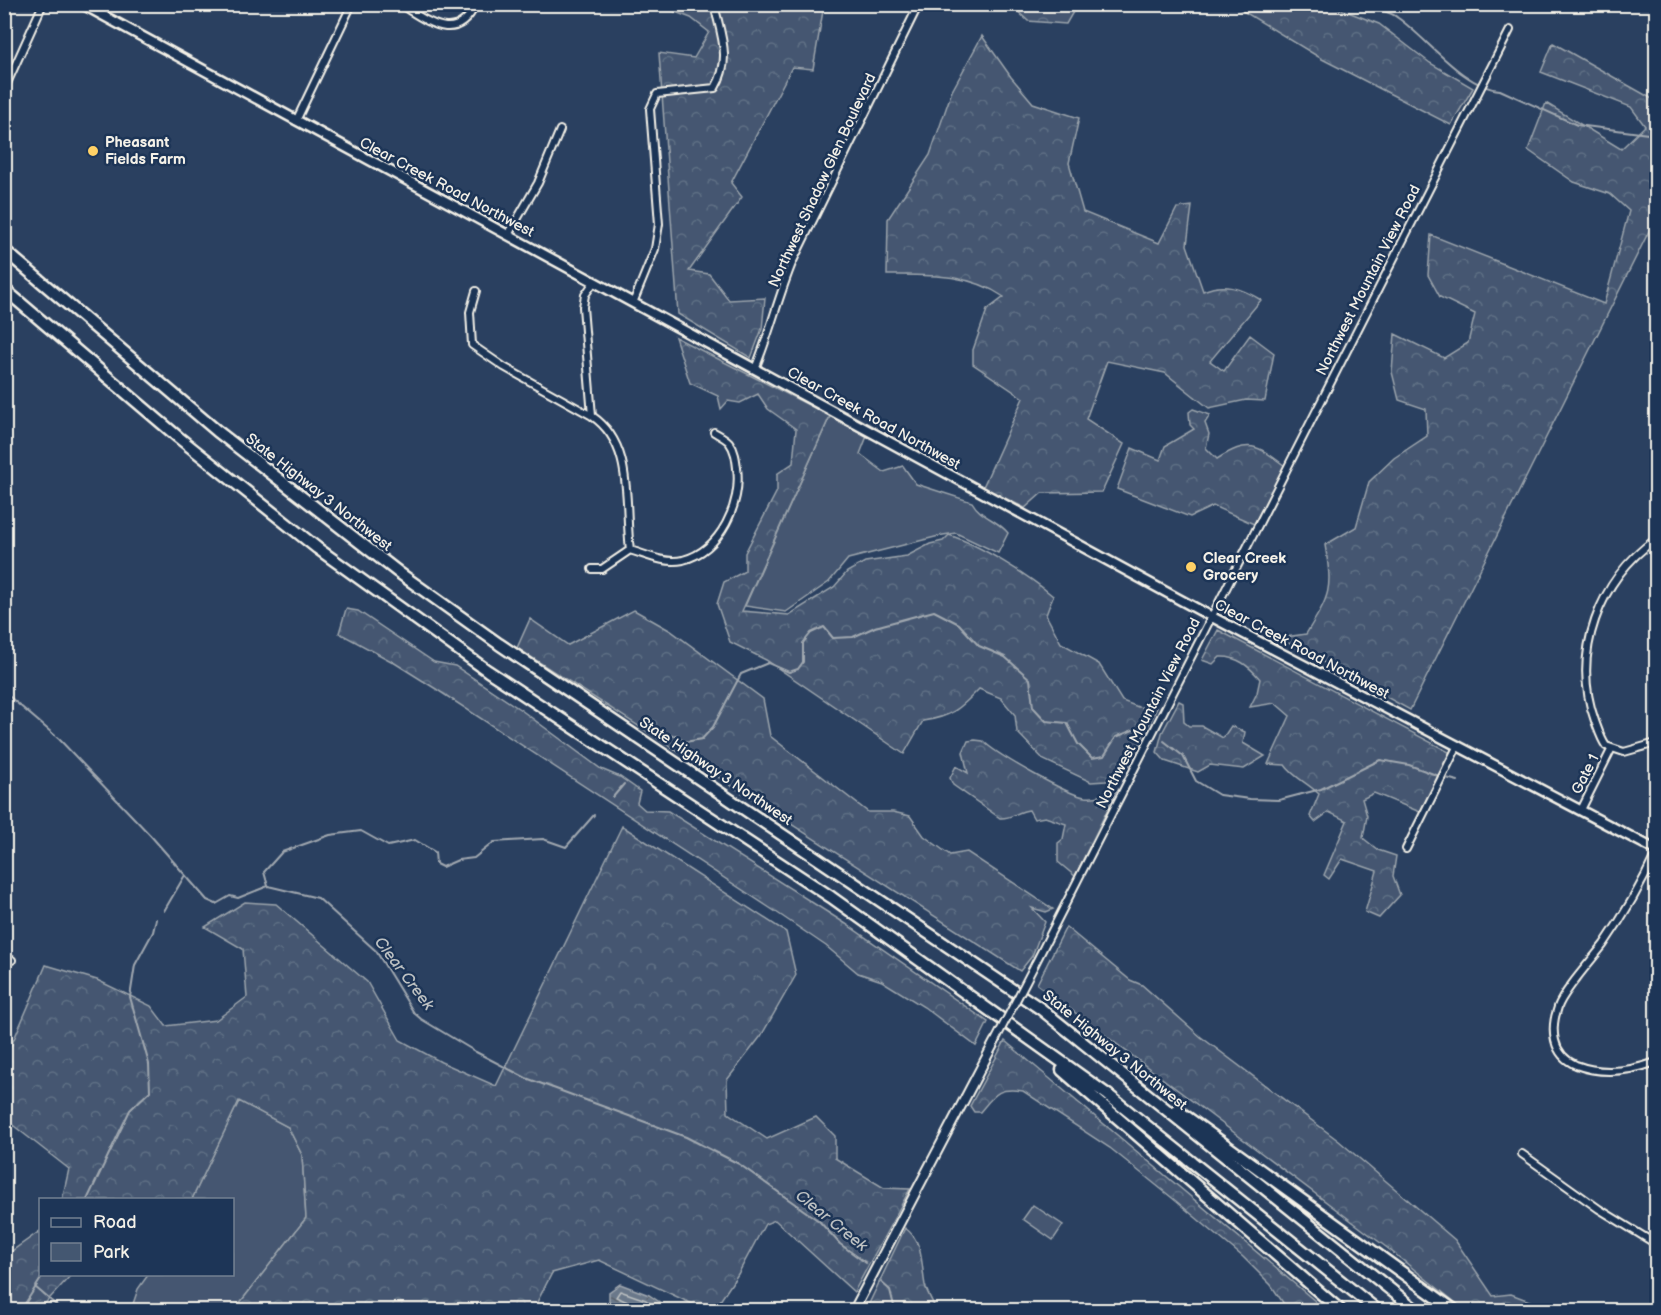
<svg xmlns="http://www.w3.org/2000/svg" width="1661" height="1315" viewBox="0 0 1661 1315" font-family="'Balsamiq Sans',sans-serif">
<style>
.green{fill:#445771;stroke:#9ca4ac;stroke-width:1.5}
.forest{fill:url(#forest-crowns);stroke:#9ca4ac;stroke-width:1.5}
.water{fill:url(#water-ripples);stroke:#a1a8b0;stroke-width:1.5}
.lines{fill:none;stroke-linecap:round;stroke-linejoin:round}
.shore{stroke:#bdc1c2;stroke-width:1.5}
.stream{stroke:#a1a8b0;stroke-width:2}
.minor-casing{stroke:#f4f1e8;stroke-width:10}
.tertiary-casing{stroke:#f4f1e8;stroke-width:12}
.secondary-casing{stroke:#f4f1e8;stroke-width:13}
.motorway-casing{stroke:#f4f1e8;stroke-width:15}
.minor{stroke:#1d3557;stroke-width:6}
.tertiary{stroke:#1d3557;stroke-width:8}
.secondary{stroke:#1d3557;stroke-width:8}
.motorway{stroke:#1d3557;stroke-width:10}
.minor-bridge-casing{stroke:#f4f1e8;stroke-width:10;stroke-linecap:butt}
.minor-bridge{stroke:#1d3557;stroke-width:6}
.poi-dot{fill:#ffd166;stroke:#1d3557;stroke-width:2}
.labels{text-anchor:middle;stroke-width:5;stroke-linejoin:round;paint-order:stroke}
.poi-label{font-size:15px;font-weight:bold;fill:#f4f1e8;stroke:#1d3557;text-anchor:start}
.street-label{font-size:15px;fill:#f4f1e8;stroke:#1d3557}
.water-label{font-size:16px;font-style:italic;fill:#bdc1c2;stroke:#1d3557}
</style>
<defs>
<pattern id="forest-crowns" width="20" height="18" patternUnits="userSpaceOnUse" patternTransform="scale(1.5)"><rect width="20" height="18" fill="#445771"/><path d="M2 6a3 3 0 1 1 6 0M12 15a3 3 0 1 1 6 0" fill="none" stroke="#607085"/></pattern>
<pattern id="water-ripples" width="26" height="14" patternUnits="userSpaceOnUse" patternTransform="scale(1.5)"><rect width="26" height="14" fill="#6a788a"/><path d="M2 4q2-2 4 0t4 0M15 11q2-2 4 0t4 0" fill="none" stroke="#5b626b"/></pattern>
</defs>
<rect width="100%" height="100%" fill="#2a4060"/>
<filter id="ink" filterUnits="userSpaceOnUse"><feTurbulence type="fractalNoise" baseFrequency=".0167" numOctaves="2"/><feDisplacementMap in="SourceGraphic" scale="12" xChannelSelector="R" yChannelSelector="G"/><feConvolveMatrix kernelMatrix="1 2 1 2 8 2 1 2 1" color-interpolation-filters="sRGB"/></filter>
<g filter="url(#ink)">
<path class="green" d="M830,416l37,20 -7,18 24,18 19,-6 13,18 56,18c8,15 26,18 36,31l-10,20 -42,-20 -13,2 -95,24 -19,23 -43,30 -41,-6z
M239,1101l49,26 14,28 4,63 -67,86 -16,6h-92l7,-21 10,-14 84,-1v-74l-40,-1z
M1033,1205l30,20 -10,15 -30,-21z"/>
<path class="forest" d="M657,5h167l-11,64 -21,-2 -61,116 11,14 -53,74 20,3 20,26 36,-2 -3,31 -11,29 -73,-44 -19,-261 35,5 15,-26 -18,-14z
M1011,5h66l-11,19 -38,-3z
M1233,5h97l49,19 51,39 43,25 -22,37 -129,-66z
M982,36l29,41 22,26 46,15 -10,45 14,49 76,31 18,-35 15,-2 -5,39 16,46c21,-9 39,-3 58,9l-51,61 14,10 26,-36 24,18 -9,48 -19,-1 -37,8 -44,-35 -58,-12 -21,58 38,25 -22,48 -60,1 -17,15 -42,-21 40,-89 -50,-34v-14l14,-40 17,-13c-35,-24 -76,-22 -117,-22l1,-56 42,-64 22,-64z
M1553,43l103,58v116l-246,493 -131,-72 27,-4c24,-39 27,-43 19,-89l31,-18 13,-45 25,-24 33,-22 -1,-27 -27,-9 -7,-28 3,-38 49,24 24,-15 7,-29 -35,-17 -12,-22 3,-40 173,69 25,-93 -19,-17 -36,-12 -46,-32 18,-47 75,46 24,-23 -14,-19 -90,-35z
M675,337l155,79 -88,195 47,4 45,-28 13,-15 18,-10 42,-6 23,-12 13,-3 6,-6c31,10 79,40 104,61l-7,19 15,28 38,21 23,37 16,6 19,1 -29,59 -22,14 -15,1 -47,-22 -27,-28 -2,-17 -14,-17 -22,-9c-19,20 -28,28 -56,32l-19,33 -138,-94 -36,-18 -13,-38 7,-22 21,-11v-18l32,-62v-17l16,-11 3,-34 -28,-20 -10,-15 -18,9 -12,-2 -7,8 -3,-13 -28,-13z
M1193,409l17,6 -5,8 4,11 -3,14 11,11c32,-20 39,-15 68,7l-31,58 -41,-18 -23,11 -73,-28 15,-41 28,12 5,-14 29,-17 -4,-4 -1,-13z
M346,609l12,2 76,51 21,4 66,44 80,59 19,8 20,14 -3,12 8,7 23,1 178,113 142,98 -12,24 -52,-39 -42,-26 -24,-8 -32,-27 -50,-34 -340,-223 -43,-27 -54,-29z
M634,610l37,21 92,68 7,37 98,76h25l17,4 14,20 26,19 17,-3 86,57 -7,3 -14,-4 13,14 -13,34 -12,15 -503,-323 13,-29 38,26z
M1218,630l233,123 -31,59 -46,-19 -12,6 5,17 -4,22 15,12 18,6 -3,20 7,19 -21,23 -14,-6 12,-41 -35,-12 -13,20 -5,-4 23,-54 -18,-9 -14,10 -5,-6 9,-22c-11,-11 -26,-17 -34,-29l-17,-1 22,-48 -15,-13 -25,4 7,-14 3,-14c-11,-13 -23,-23 -40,-22l-7,7 -11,-4z
M1179,701l4,2 1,19 5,4h13l21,12 8,-12 14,6 -2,11 22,13 -21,13 -34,-4 -12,7 -33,-11 -8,-9 5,-19z
M975,740l8,1c14,14 85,54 102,56 13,1 20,-2 32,-7l-42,86 -17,-14v-19l5,-4 3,-15 -21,-7 -11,2 -5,-9c-11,1 -18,9 -29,8l-47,-33 -3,-7 6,-12 12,7 -5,-21 5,-11z
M622,826l164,106 10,43 -35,61 -34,44 1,33 39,26 49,-22 19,19v22l49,30 26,1 -56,103 -79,-72 -10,4 -27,50 -24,36h-9l-106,-50 -47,13 -19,37h-310l16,-6 67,-86 -4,-63 -14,-28 -49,-26 -47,98 -130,1 7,-31 -64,-50v-59l41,-95 51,15 54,26 15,20 50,-6 31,-23 -4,-48 -38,-22 40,-25 31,2 91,78 33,58 41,22 55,24z
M1066,927l64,53 12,5 59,52 138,104 116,99 38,56 18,-2 42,16h-88l-79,-63 -349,-263z
M1005,1041l310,260 6,9h-33l-17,-25 -28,-28 -72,-60 -61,-49 -87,-57c-25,-4 -28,3 -43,21h-6l-4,-6z
M905,1228c19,13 16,37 20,57 2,8 7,15 10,23l9,2h-78z
M40,1231v43l31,1 -32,35h-34v-54z"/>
<path class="water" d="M620,1284l29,11 15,10 -1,5h-32l-22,-8v-10z"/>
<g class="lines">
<path class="shore" d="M632,1310l-2,-7 -14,-6 4,-6 26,9 11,10"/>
<path class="stream" d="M1353,4c14,4 34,5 45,14 29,20 66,70 102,72l77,35 79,10
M4,692l55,47 92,97 56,64 9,4 14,-8 8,2 30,-12 50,12 58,53 38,62 7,6 55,33 50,26 160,59 53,27 80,57 21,23 26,19
M671,736l5,-1 9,7 17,-3 11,-12 28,-53 27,-11 21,9 9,-3 5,-7v-19l8,-10 13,-6 9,11 20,-1 22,-10 59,-16 25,13 20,22 26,11 25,22 3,28 13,14 21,2 11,21 14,14 12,-2 12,-19 22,-9
M1164,741l19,15 13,25 23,14 31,4 29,1 42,-11 59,-29 29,5 30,11
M1446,778l12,3
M613,797l11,-13
M268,886l-4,-14 18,-20 48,-17 31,-4 27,15 27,-6 20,12 1,12 6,3 16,-7 16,-2 20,-16 49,-3 23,8 28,-32
M164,911l21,-36
M87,1200l43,-90 20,-19 -1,-27 -19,-67 5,-32 18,-33 3,-13
M881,1282l9,8 5,20
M35,1287l27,23
M21,1310l23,-36"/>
<g class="minor-casing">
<path id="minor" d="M399,4c29,17 57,42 77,0
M4,90l39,-86
M296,121l56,-117
M508,235l30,-52 22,-53
M476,291l-6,21 2,33 32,22 88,49c43,29 32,88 38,134
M633,303l22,-54 4,-25 -9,-115 7,-15 58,-6c17,-29 6,-52 -1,-84
M755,369c15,-36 23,-72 38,-108l126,-257
M592,416l-9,-109 2,-12 9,-13
M1656,539c-57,40 -85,115 -61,182 3,8 6,18 11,25l18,6 32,-9
M630,550c17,5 35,14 53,10 38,-10 59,-57 54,-92 -1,-9 -2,-18 -8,-26 -4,-4 -10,-7 -15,-10
M592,569h10l28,-19
M1581,810l30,-60
M1406,849l51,-102
M1656,853c-14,31 -32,62 -52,91 -12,16 -40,46 -46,63 -8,22 -6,48 18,58 26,10 55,6 80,-3
M4,962l8,-2
M1035,964l475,-934
M1522,1154l77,55 57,35"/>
</g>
<g class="tertiary-casing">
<path id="tertiary" d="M854,1310l141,-269"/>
</g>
<g class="secondary-casing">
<path id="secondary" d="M82,4l1130,613 444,233"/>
</g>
<g class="motorway-casing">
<path id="motorway" d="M4,250l213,181 181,141 101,72 542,365 375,301
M4,289l174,148 139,111 171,123 343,226 277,198 269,215
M1062,1070l278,240
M1177,1110l277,200"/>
</g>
<use href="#minor" class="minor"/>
<use href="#tertiary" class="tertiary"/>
<use href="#secondary" class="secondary"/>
<use href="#motorway" class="motorway"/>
<g class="minor-bridge-casing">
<path id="minor-bridge" d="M995,1041l40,-77"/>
</g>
<use href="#minor-bridge" class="minor-bridge"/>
</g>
</g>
<g class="poi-dot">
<circle cx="93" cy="151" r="6"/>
<circle cx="1191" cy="567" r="6"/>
</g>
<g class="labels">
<g class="poi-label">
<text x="105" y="147">Pheasant<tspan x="105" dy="17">Fields Farm</tspan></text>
<text x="1203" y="563">Clear Creek<tspan x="1203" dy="17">Grocery</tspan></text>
</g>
<g class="street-label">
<text transform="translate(822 180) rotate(-65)" y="5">Northwest Shadow Glen Boulevard</text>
<text transform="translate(447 187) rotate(28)" y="5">Clear Creek Road Northwest</text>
<text transform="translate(1368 280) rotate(-63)" y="5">Northwest Mountain View Road</text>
<text transform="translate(874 418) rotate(29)" y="5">Clear Creek Road Northwest</text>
<text transform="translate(319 492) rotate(38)" y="5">State Highway 3 Northwest</text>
<text transform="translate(1302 649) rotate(28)" y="5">Clear Creek Road Northwest</text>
<text transform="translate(1148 713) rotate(-63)" y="5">Northwest Mountain View Road</text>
<text transform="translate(716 771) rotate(34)" y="5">State Highway 3 Northwest</text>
<text transform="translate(1585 774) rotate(-63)" y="5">Gate 1</text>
<text transform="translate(1115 1050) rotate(39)" y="5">State Highway 3 Northwest</text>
</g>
<g class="water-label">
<text transform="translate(405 973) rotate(53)" y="6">Clear Creek</text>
<text transform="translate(832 1220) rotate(39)" y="6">Clear Creek</text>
</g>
</g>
<rect width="1661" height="1315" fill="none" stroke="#1d3557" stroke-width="24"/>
<rect x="12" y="12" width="1637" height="1291" fill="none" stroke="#f4f1e8" stroke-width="2" filter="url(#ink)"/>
<rect x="39" y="1198" width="195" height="78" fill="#1d3557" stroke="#738091" stroke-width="1.5"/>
<rect x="51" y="1218" width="30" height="9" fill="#1d3557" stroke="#738091" stroke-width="1.5"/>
<text x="93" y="1228" font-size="18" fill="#f4f1e8">Road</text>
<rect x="51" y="1243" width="30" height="18" fill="#445771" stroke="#738091" stroke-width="1.5"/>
<text x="93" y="1258" font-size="18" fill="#f4f1e8">Park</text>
</svg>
